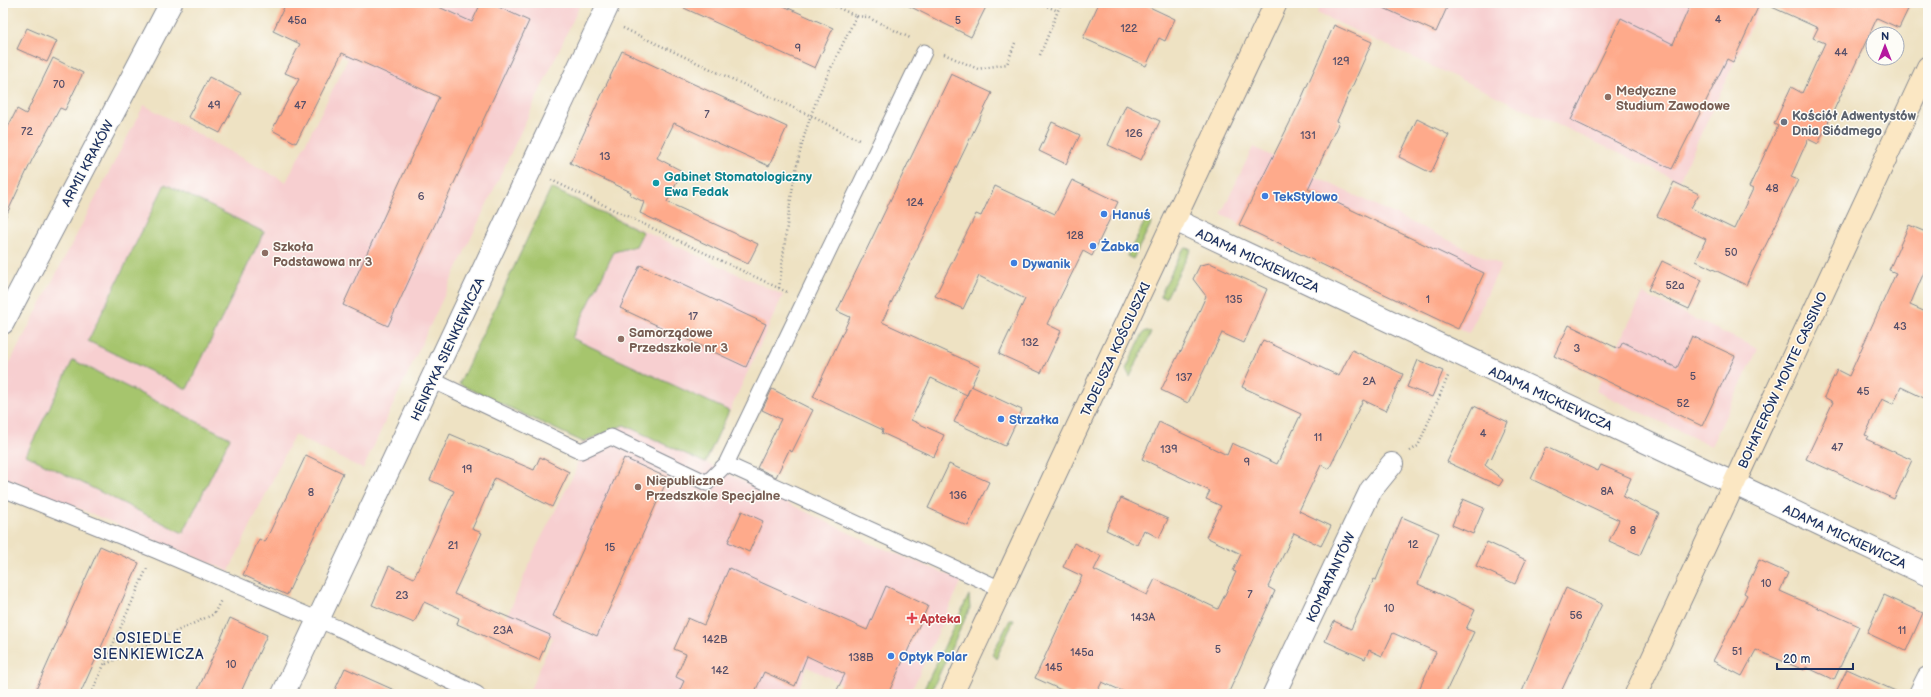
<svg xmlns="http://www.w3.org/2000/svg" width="1931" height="697" viewBox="0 0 1931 697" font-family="'Balsamiq Sans',sans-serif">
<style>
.built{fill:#f7cfd0}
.green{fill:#a6c56d;stroke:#607a66}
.building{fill:#feaa8b}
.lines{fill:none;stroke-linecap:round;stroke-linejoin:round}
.lane-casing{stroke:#848890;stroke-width:17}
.street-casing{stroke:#848890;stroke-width:24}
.secondary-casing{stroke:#848890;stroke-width:24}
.path{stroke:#848890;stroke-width:2.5;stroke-dasharray:1 3;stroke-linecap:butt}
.lane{stroke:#fff;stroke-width:15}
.street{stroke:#fff;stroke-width:22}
.secondary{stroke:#fbe7c3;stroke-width:22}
.education-dot{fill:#8d6e63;stroke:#fdfcf7;stroke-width:1.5}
.worship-dot{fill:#6b7280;stroke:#fdfcf7;stroke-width:1.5}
.culture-dot{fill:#0f9aa8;stroke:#fdfcf7;stroke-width:1.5}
.shop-dot{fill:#3f7fe0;stroke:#fdfcf7;stroke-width:1.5}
.health-dot{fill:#e0444e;stroke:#fdfcf7;stroke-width:1.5}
.labels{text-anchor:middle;stroke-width:3;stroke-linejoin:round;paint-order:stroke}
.number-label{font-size:11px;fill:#544e69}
.education-label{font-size:13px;font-weight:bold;fill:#785e54;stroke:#fdfcf7;text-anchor:start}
.worship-label{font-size:13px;font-weight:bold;fill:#5b616d;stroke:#fdfcf7;text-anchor:start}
.street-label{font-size:13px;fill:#1b2f5e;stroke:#fdfcf7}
.culture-label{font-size:13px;font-weight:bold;fill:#0d838f;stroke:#fdfcf7;text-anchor:start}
.shop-label{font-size:13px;font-weight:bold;fill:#366cbe;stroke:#fdfcf7;text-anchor:start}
.health-label{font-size:13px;font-weight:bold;fill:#be3a42;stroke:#fdfcf7;text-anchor:start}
.neighbourhood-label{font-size:14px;letter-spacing:1px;fill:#1b2f5e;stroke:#fdfcf7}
</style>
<rect width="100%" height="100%" fill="#fdfcf7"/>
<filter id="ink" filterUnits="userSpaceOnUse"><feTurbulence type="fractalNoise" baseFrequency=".025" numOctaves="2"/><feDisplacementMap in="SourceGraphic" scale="8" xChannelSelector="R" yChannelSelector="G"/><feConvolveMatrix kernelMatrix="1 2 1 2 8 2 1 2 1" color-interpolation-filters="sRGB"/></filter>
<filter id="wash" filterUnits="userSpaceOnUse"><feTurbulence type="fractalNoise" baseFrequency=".012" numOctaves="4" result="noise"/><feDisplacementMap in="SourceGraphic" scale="16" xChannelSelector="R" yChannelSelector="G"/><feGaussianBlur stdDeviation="0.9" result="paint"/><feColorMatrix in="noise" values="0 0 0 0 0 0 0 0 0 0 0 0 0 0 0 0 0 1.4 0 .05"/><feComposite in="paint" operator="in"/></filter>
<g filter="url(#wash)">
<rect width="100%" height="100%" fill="#eee2c3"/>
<path class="built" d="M324,3h257l-218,466 -69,-34 -65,136 -226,-94v-101l141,-271 142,77 62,-123 -41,-20z
M1322,3h440l-83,178 -362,-168z
M1253,147l248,118 -32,68 -248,-119z
M551,188l232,107 -77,168 164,80 92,37 -52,114h-46l-57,-27 -11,27h-268l25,-56 -46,-21 29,-69 39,-76 7,-30 -123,-58z
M1643,294l115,55 -47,97 -115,-55z"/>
<path class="green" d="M165,184l99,48 -77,157 -99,-48z
M551,188l92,44 -7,14 -22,6 -42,86 157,73 -24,52 -81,-38 -41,17 -124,-58z
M1146,219l4,2 1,3 -18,35 -6,-3z
M1186,248l5,1 -25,49 -6,-2 21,-44z
M1146,331l5,2 -21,44 -4,-8 17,-36z
M73,360l157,78 -47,95 -157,-78z
M969,595l1,13 -40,86h-4l-3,-3z
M1010,620h4l-18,39 -4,-5z"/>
<g id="blocks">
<path class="building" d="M286,3h144l42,19 9,-19h9l39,18 -141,305 -45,-21 96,-208 -97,-44 -46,90 -24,-13 27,-51 -14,-6 15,-29 -27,-13z
M673,3h104l56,25 -18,40z
M903,3h85l-17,34z
M1099,3h42l34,16 -10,22 -6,-3 -13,28 -63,-28z
M1373,3h76l-13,29z
M1691,3h69l-27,59 -6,-3 -55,110 -101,-49 50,-102 52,26z
M1763,3h148l-12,25 -22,-10 -59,126 -10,-5 -17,38 7,3 -52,105 -50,-24 10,-22 -49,-23 17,-34 25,12 -8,14 43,21 19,-40 -4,-2 29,-61 -4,-2 17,-37 11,6 23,-50 -12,-5 5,-10z
M1334,25l38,17 -35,79 2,1 -31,67 176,84 -26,56 -219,-104 60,-121z
M27,28l30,13 -10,21 -30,-13z
M622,51l165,76 -18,39 -95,-43 -17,35 25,13 -15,31 91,42 -10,20 -108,-51 4,-11 -14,-7 1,-3 -61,-29z
M53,58l30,15 -18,37 -5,-2 -28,52 -29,62v-85l14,-28 9,5z
M951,74l41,19 -110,229 98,45 -13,28 -36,-17 -20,42 33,15 -10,22 -52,-24 1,-3 -70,-33 37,-80 -13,-6z
M209,77l32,16 -21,40 -32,-16z
M1126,105l34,16 -19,39 -33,-15z
M1417,119l32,16 -18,38 -32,-16z
M1052,122l28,13 -14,29 -27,-13z
M1072,180l46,22 -26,54 -9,-5 -36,73 14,7 -20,42 -42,-19 26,-55 -46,-23 -16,33 -28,-13 41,-82 5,2 14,-30 60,28z
M1909,225l19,8v30l-18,42 18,8v87l-27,-13 -8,17 -11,-5 -17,36 3,1 -2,3 46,21 -18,39 -88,-40 27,-57 -9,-5 13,-27 12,6 47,-103 -7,-3z
M1662,261l40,19 -13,29 -41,-19z
M1210,263l57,26 -23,54 -22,-10 -34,70 -27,-13 19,-39 1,1 25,-56 -13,-17 7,-14z
M640,265l126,59 -20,43 -126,-59z
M1569,325l50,24 4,-7 54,26 15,-32 43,20 -33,70 -148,-70z
M1263,340l76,36 13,-26 51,24 -17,37 -23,-11 -34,69 -8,-4 -22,46 32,15 -10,20 -27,-13 -26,54 7,4 -47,103h-99l-27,-12 -6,12h-26l-35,-16 47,-102 -19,-9 11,-24 27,13 -7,14 53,25 8,-16 63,30 18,-37 -3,-1 8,-17 -35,-17 15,-31 -15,-7 4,-8 -68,-32 17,-37 68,33 5,-12 45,21 24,-50 -59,-27z
M1418,360l25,11 -11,26 -25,-10z
M971,386l51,24 -17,36 -51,-24z
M772,389l41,21 -21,42 -3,-2 -13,27 -19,-9 24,-49 -19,-9z
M1474,406l34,16 -17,37 -2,-2 -4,8 18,15 -4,6 -52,-24z
M450,434l84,36 6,-13 29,15 -17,35 -57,-29 -23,51 10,4 -28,61 96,41 -11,25 -82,-36 2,-6 -35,-16 -10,21 -42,-18 17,-39 25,12 40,-87 -24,-11z
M1546,447l52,24 3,-6 30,13 -8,19 36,16 -19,42 -31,-14 10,-21 -88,-41z
M306,455l37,18 -56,122 -44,-20 16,-36 6,3z
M624,458l44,20 -71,158 -44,-20z
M949,464l40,18 -21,44 -40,-18z
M1121,498l47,21 -9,19 -15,-8 -7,15 -31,-15z
M1463,499l21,9 -11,26 -21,-9z
M742,511l21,10 -14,31 -21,-10z
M1402,517l37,16 -21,51 57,26 -9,19 8,3 -29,62h-28l19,-42 -43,-19 -11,23 -13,-6 -4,9 -40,-18 9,-20 17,8 23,-50 2,1z
M1487,542l39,18 -11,24 -39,-18z
M100,546l39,17 -59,131h-46z
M1759,560l29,13 -8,18 79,35 -25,54 -28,-13 -2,3 -48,-20 -14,26 -29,-15 34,-66 -3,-2z
M729,568l138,62 19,-44 42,20 -40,88h-53l10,-20 -38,-18 -12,30 -31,-14 -10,22h-76l6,-13 -8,-4 10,-23 -12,-5 14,-31 16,7z
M1566,588l36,16 -42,90h-39z
M1884,595l39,18 -17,38 -39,-18z
M230,618l37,17 -27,59h-44z
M345,668l58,26h-70z
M1847,669l55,25h-67z"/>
</g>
</g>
<g filter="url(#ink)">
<use href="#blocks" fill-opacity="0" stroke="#848890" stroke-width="1"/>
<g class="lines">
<g class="lane-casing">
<path id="lane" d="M924,52l-198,412 275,125
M432,380l149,71 30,-14 96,46 19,-19
M3,489l152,61 185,79 137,65"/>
</g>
<g class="street-casing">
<path id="street" d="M1175,220l753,355
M3,323l168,-320
M283,694l326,-691
M1274,694l97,-204 21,-26
M1920,694l8,-16"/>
</g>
<g class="secondary-casing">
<path id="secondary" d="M952,694l324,-691
M1636,694l292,-627"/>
</g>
<path class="path" d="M828,3l28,13 11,1 43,21
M1040,3l18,8
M623,28l188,88 48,24
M944,54l34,15 29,-5 8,-21
M1040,55l21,-52
M551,180l236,112
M779,288c8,-57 12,-117 32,-173 12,-34 30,-66 45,-99
M1410,451l8,-5 31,-72
M106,664l108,-50 7,-14
M91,694l56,-126"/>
<use href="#lane" class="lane"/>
<use href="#street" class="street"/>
<use href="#secondary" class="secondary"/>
</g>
</g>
<g class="education-dot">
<circle cx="1608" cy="97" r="4"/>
<circle cx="265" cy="253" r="4"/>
<circle cx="621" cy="339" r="4"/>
<circle cx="638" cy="487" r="4"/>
</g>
<circle class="worship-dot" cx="1784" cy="122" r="4"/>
<circle class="culture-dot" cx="656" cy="183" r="4"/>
<g class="shop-dot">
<circle cx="1265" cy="196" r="4"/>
<circle cx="1104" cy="214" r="4"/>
<circle cx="1093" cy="246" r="4"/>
<circle cx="1014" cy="263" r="4"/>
<circle cx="1001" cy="419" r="4"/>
<circle cx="891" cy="656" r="4"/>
</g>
<path class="health-dot" d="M910 612h4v4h4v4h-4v4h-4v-4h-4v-4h4z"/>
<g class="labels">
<g class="number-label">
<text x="1718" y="23">4</text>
<text x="297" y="24">45a</text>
<text x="958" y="24">5</text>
<text x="1129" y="32">122</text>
<text x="798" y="52">9</text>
<text x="1841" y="56">44</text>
<text x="1341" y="65">129</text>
<text x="59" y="88">70</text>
<text x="214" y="109">49</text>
<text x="300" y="109">47</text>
<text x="707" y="118">7</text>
<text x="27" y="135">72</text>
<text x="1134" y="137">126</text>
<text x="1308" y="139">131</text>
<text x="605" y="160">13</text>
<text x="1772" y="192">48</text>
<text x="421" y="200">6</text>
<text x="915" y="206">124</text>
<text x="1075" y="239">128</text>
<text x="1731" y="256">50</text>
<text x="1675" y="289">52a</text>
<text x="1234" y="303">135</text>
<text x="1428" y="303">1</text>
<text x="693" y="320">17</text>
<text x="1900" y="330">43</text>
<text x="1030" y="346">132</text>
<text x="1577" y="352">3</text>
<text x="1693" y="380">5</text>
<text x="1184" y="381">137</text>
<text x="1369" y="385">2A</text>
<text x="1863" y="395">45</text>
<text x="1683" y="407">52</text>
<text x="1483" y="437">4</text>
<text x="1318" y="441">11</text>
<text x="1837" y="451">47</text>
<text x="1169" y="453">139</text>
<text x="1247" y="466">9</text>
<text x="467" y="473">19</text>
<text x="1607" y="495">8A</text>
<text x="311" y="496">8</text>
<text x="958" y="499">136</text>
<text x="1633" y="534">8</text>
<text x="1413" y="548">12</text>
<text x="453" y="549">21</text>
<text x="610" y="551">15</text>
<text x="1766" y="587">10</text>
<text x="1250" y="598">7</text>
<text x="402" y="599">23</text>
<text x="1389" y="612">10</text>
<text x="1576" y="619">56</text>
<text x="1143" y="621">143A</text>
<text x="503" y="634">23A</text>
<text x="1902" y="634">11</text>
<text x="715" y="643">142B</text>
<text x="1218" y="653">5</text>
<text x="1737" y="655">51</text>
<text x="1082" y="656">145a</text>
<text x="861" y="661">138B</text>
<text x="231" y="668">10</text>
<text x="1054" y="671">145</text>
<text x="720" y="674">142</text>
</g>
<g class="education-label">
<text x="1616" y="95">Medyczne<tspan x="1616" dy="15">Studium Zawodowe</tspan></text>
<text x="273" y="251">Szkoła<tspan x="273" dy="15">Podstawowa nr 3</tspan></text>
<text x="629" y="337">Samorządowe<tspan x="629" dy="15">Przedszkole nr 3</tspan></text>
<text x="646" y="485">Niepubliczne<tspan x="646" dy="15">Przedszkole Specjalne</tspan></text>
</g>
<g class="worship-label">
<text x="1792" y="120">Kościół Adwentystów<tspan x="1792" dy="15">Dnia Siódmego</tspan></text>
</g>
<g class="street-label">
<text transform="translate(87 163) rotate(-62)" y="5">ARMII KRAKÓW</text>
<text transform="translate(1258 260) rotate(25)" y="5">ADAMA MICKIEWICZA</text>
<text transform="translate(447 349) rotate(-65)" y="5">HENRYKA SIENKIEWICZA</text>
<text transform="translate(1115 349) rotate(-65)" y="5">TADEUSZA KOŚCIUSZKI</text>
<text transform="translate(1782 380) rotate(-65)" y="5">BOHATERÓW MONTE CASSINO</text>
<text transform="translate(1551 398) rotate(25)" y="5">ADAMA MICKIEWICZA</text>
<text transform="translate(1845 536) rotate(25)" y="5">ADAMA MICKIEWICZA</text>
<text transform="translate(1330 577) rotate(-65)" y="5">KOMBATANTÓW</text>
</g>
<g class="culture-label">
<text x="664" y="181">Gabinet Stomatologiczny<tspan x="664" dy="15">Ewa Fedak</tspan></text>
</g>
<g class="shop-label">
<text x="1273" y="201">TekStylowo</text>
<text x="1112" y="219">Hanuś</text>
<text x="1101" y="251">Żabka</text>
<text x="1022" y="268">Dywanik</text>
<text x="1009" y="424">Strzałka</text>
<text x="899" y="661">Optyk Polar</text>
</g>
<g class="health-label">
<text x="920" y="623">Apteka</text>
</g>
<g class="neighbourhood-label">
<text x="149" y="643">OSIEDLE<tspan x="149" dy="16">SIENKIEWICZA</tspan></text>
</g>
</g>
<rect width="1931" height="697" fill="none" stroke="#fdfcf7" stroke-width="16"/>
<g transform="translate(1885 46)"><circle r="19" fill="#fdfcf7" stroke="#a3aaba"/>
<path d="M0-3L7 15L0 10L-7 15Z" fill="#b5179e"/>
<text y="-6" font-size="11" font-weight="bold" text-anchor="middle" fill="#1b2f5e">N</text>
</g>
<path d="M1777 663v6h76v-6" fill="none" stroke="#1b2f5e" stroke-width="2"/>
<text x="1783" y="663" font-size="12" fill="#1b2f5e" stroke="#fdfcf7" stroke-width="3" paint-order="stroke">20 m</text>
</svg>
